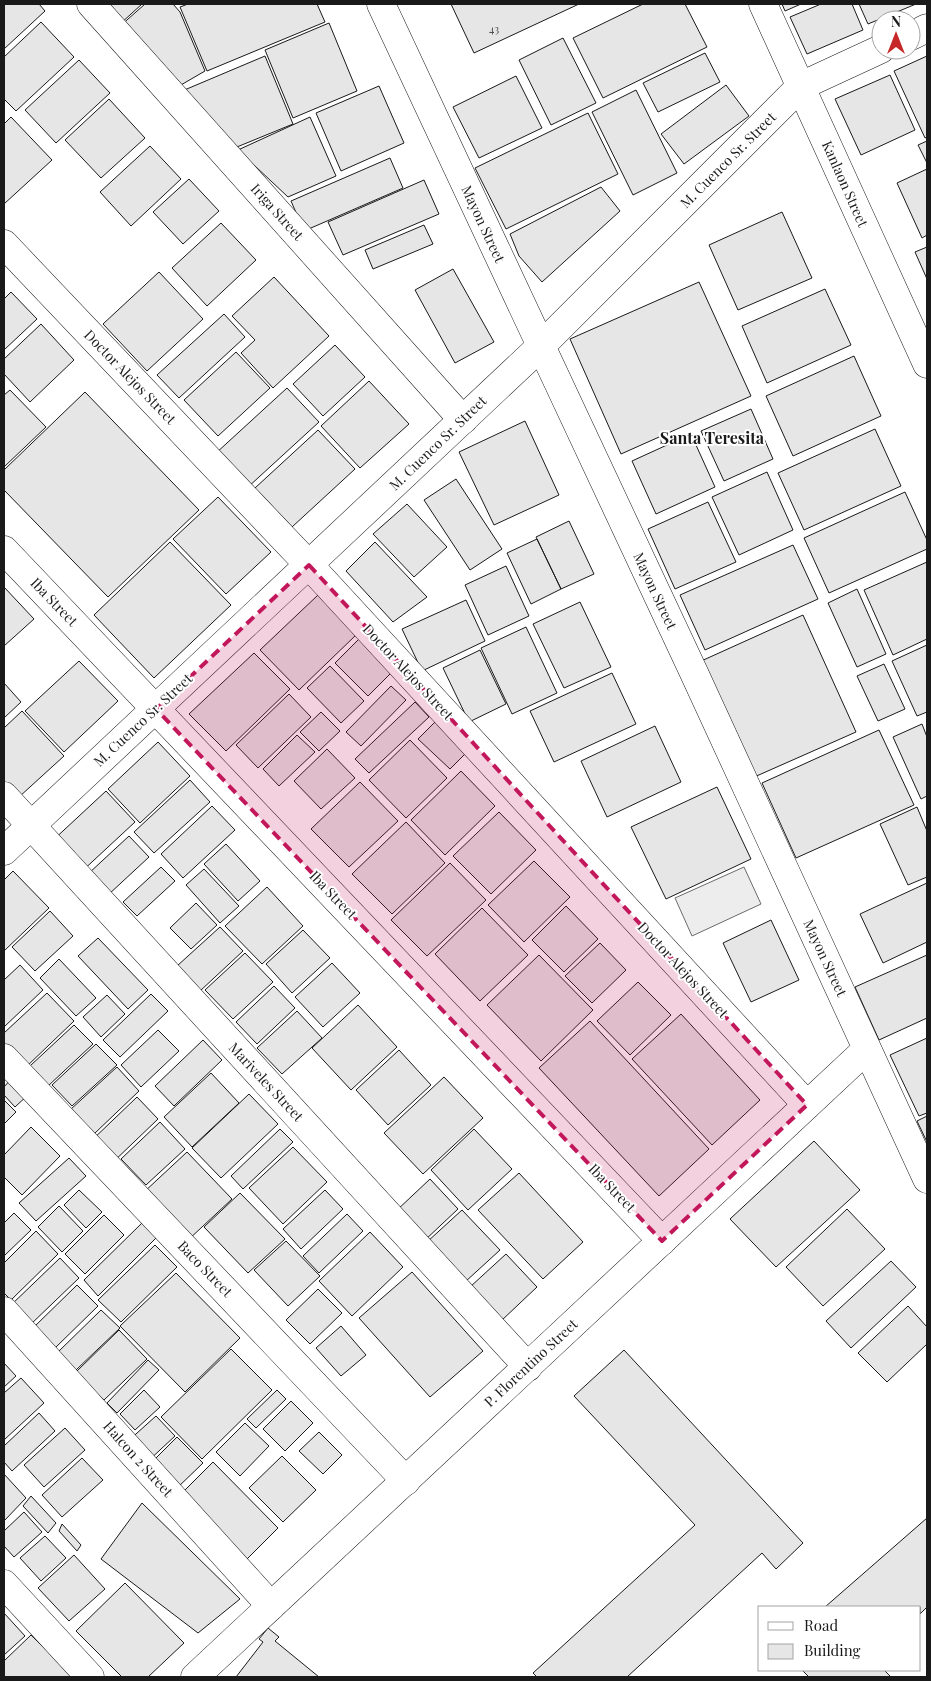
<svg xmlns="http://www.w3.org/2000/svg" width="931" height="1681" viewBox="0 0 931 1681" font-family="'Playfair Display',serif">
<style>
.parking{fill:#ededed;stroke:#6a6a6a}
.building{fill:#e6e6e6;stroke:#1a1a1a}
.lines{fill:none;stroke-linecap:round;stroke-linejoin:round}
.street-casing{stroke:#1a1a1a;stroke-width:29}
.secondary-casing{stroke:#1a1a1a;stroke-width:29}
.street{stroke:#fff;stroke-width:28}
.secondary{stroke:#fff;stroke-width:28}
.marked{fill:#c2185b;fill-opacity:0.2;stroke:#c2185b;stroke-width:4;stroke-dasharray:10 6;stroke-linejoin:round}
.labels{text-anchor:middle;stroke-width:4;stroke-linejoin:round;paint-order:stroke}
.number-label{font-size:11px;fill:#4d4d4d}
.street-label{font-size:14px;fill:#1a1a1a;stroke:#fff}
.quarter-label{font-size:16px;font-weight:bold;fill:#1a1a1a;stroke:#fff}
</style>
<rect width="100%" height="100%" fill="#fff"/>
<path class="parking" d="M744,867l17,37 -69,32 -17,-38z"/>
<path class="building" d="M4,4h35l6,7 -41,38z
M100,4h42l-22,20z
M145,4h28l7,8 25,59 -31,18 -55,-62z
M188,4h129l8,18 -118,49 -27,-64z
M451,4h128l-105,49z
M643,4h42l22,43 -104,51 -30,-60z
M782,4h19l-16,7z
M821,4h31l11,26 -56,24 -17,-37z
M859,4h57l-48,20z
M41,22l33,35 -58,54 -12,-12v-42z
M329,23l28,68 -64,27 -28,-68z
M563,38l33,65 -45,22 -32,-65z
M705,53l15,29 -62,30 -15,-29z
M265,56l28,68 -61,25 -50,-58z
M927,56v81l-2,1 -31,-67z
M79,60l31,33 -54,50 -31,-33z
M890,75l25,55 -54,25 -26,-56z
M516,76l26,52 -63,30 -26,-51z
M726,85l23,31 -65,48 -23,-30z
M379,86l25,57 -63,28 -25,-58z
M636,90l41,83 -44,22 -41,-83z
M109,99l36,39 -44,40 -36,-38z
M588,113l30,61 -112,55 -31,-61z
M11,117l41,43 -48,44v-80z
M310,117l26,59 -48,21 -50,-47z
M927,141v22l-9,-18z
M150,146l31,33 -50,47 -31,-34z
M390,158l13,30 -99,43 -13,-30z
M927,169v66l-5,3 -25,-55z
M189,179l30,32 -36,33 -30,-32z
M424,180l15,34 -96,41 -15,-33z
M601,187l19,24 -78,71 -23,-26 -9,-22z
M782,212l30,66 -74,32 -29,-65z
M221,223l35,37 -49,46 -35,-38z
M424,225l9,19 -60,25 -8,-19z
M927,247v32l-12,-27z
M453,269l41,73 -39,21 -40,-73z
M159,272l44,47 -56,52 -44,-47z
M274,277l55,59 -56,52 -32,-35 14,-13 -23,-24z
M699,282l52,114 -130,58 -51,-115z
M825,289l26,56 -84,38 -25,-57z
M11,292l26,27 -33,31v-51z
M224,314l21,23 -66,61 -22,-23z
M41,324l33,36 -44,42 -26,-28v-15z
M335,345l30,32 -42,39 -30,-32z
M236,352l34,36 -52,48 -34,-36z
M854,356l27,60 -88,40 -27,-60z
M369,381l40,43 -49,44 -39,-42z
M287,388l32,34 -72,66 -32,-34z
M10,390l36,37 -42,40v-72z
M85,392l114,118 -91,87 -104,-107v-20z
M751,409l22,50 -49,22 -23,-50z
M525,421l34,74 -65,30 -35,-73z
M875,429l26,57 -97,44 -26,-57z
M318,430l37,39 -63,58 -37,-39z
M691,434l24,53 -59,27 -24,-53z
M767,472l26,58 -54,25 -27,-58z
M456,479l46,70 -32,21 -46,-70z
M905,492l22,48v9l-98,44 -25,-55z
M218,497l53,55 -45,42 -53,-55z
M708,502l28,60 -61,27 -27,-60z
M407,504l40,43 -33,30 -41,-43z
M569,521l25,53 -33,15 -25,-52z
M537,539l24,50 -30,15 -24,-51z
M170,542l61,63 -77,73 -60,-63z
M375,542l52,55 -34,25 -47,-51z
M793,545l25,54 -113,51 -25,-55z
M927,562v77l-34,16 -29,-65z
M506,566l23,50 -41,19 -23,-50z
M4,587l30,32 -30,27z
M857,589l29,65 -29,13 -29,-64z
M318,595l38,40 -57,55 -39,-40z
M466,600l19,41 -63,30 -20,-42z
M580,602l31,65 -47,21 -31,-64z
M803,615l53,117 -104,46 -53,-116z
M526,627l31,66 -45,21 -31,-66z
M362,636l33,33 -27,27 -33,-33z
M927,645v67l-10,4 -25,-55z
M480,650l26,54 -37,18 -26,-54z
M254,653l36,36 -64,62 -37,-37z
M79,661l39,40 -54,51 -39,-41z
M884,664l21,45 -27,12 -21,-45z
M330,666l34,35 -23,22 -34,-35z
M612,673l24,51 -82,38 -24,-51z
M4,683l17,19 -17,16z
M391,686l15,14 -45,46 -15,-14z
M289,694l22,23 -53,51 -22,-23z
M415,702l14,15 -60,56 -14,-14z
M22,711l42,45 -45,41 -15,-16v-53z
M321,712l19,19 -21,20 -19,-19z
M437,720l32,30 -19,19 -32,-30z
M922,724l5,13v59l-6,3 -28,-62z
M655,726l26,56 -74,35 -26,-56z
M879,730l35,75 -118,53 -34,-75z
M297,735l18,17 -36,34 -16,-17z
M410,740l37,38 -41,40 -37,-38z
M158,742l32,34 -50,47 -32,-34z
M327,749l28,29 -34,31 -27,-28z
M461,771l34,35 -50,49 -34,-35z
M190,780l20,22 -56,51 -20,-21z
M360,782l38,39 -49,46 -38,-38z
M717,787l34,72 -85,40 -35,-72z
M106,791l29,31 -56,52 -29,-31z
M212,806l23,24 -52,48 -22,-24z
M917,807l10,24v46l-19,8 -28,-61z
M499,812l37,38 -45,44 -38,-38z
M406,822l39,41 -53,51 -40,-40z
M129,836l20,21 -41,38 -20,-21z
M226,844l34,37 -22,20 -34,-37z
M534,861l36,36 -46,45 -36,-37z
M450,863l36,37 -59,56 -36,-36z
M161,867l14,14 -38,35 -14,-14z
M204,869l35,37 -19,17 -34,-38z
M13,871l36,37 -45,43v-71z
M927,883v59l-44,21 -23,-49z
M267,887l36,39 -41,38 -37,-38z
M196,903l21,22 -26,24 -21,-21z
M566,906l32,33 -34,33 -32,-32z
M482,908l46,47 -48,46 -45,-47z
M50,911l23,25 -38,35 -23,-24z
M771,920l28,60 -48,22 -28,-59z
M220,927l23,24 -43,40 -23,-25z
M303,930l27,28 -38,35 -26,-29z
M98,938l50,52 -20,19 -50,-53z
M600,943l26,27 -34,33 -27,-27z
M245,953l28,29 -40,37 -28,-29z
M539,955l54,55 -52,51 -54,-56z
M927,955v63l-48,22 -24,-53z
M59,959l37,39 -20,18 -36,-38z
M332,963l28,30 -37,34 -28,-30z
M20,965l23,25 -39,37v-47z
M638,982l33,33 -41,40 -33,-34z
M274,986l21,22 -38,36 -21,-22z
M47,993l27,28 -49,47 -21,-23v-12z
M151,994l17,17 -48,46 -17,-17z
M107,995l18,19 -24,23 -18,-20z
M358,1005l39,42 -46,43 -39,-42z
M297,1011l25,27 -40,36 -25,-26z
M681,1014l79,86 -48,45 -80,-86z
M590,1021l119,128 -50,47 -120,-128z
M74,1025l19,19 -45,42 -18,-20z
M158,1030l21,21 -38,36 -20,-22z
M927,1038v75l-8,3 -29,-61z
M203,1040l19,20 -48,46 -19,-20z
M96,1044l21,21 -45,41 -20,-21z
M399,1050l32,35 -43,40 -32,-35z
M117,1067l22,24 -45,43 -24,-24z
M211,1073l28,30 -47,44 -28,-30z
M444,1077l39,41 -60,56 -39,-41z
M12,1078l17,16 -14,13 -11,-12v-8z
M249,1094l29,30 -57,54 -29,-30z
M137,1097l21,22 -48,46 -21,-22z
M4,1100l12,12 -12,12z
M927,1116v26l-10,-21z
M160,1122l25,27 -39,36 -25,-26z
M31,1127l29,29 -38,39 -18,-18v-22z
M280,1129l13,13 -50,47 -12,-13z
M474,1129l38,40 -44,41 -37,-40z
M814,1141l46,49 -84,77 -46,-48z
M293,1147l34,35 -44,42 -34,-36z
M187,1152l45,47 -45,42 -44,-48z
M69,1158l17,18 -50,45 -17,-18z
M519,1173l64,69 -40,37 -65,-69z
M430,1179l28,30 -34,32 -28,-30z
M79,1190l23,22 -16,16 -22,-23z
M325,1190l18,19 -42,40 -18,-20z
M240,1193l45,46 -37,34 -44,-46z
M59,1206l24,25 -21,21 -24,-25z
M847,1209l38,40 -62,57 -37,-39z
M462,1210l38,40 -35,32 -38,-40z
M14,1213l17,17 -27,26v-33z
M347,1214l16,17 -44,42 -16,-17z
M104,1215l20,20 -39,39 -20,-20z
M143,1222l14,15 -59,59 -14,-16z
M36,1231l22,23 -47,46 -7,-7v-30z
M370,1232l33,35 -51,49 -33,-35z
M286,1241l34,35 -32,30 -34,-36z
M155,1245l22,22 -56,55 -23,-22z
M506,1254l31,33 -36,34 -31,-34z
M60,1258l19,20 -50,48 -20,-19z
M891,1261l25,26 -65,61 -25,-27z
M412,1272l71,79 -53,46 -71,-79z
M176,1273l64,65 -55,54 -65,-66z
M77,1285l21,21 -44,43 -21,-21z
M318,1289l24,24 -32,31 -24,-24z
M908,1306l19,21v17l-40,38 -29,-29z
M101,1310l19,18 -44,42 -18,-18z
M341,1326l25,29 -25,21 -25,-28z
M119,1330l28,29 -43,41 -28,-28z
M231,1349l41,41 -70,69 -41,-42z
M624,1350l179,193 -27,26 -14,-16 -135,124h-90l-4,-4 162,-148 -121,-129z
M148,1360l11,10 -42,43 -10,-10z
M4,1363l12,13 -12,11z
M21,1378l23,25 -40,37v-47z
M144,1390l16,17 -25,23 -15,-16z
M277,1390l9,9 -30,29 -9,-9z
M291,1401l22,22 -28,28 -22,-22z
M39,1413l16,18 -43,40 -8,-9v-16z
M156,1416l19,20 -29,27 -19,-21z
M245,1423l24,23 -29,30 -24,-24z
M65,1428l20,22 -41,37 -20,-22z
M319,1432l23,23 -19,19 -24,-23z
M177,1437l26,26 -27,26 -25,-26z
M282,1456l34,34 -33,32 -34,-34z
M82,1458l21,22 -41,37 -20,-22z
M213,1462l65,66 -31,31 -65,-66z
M4,1474l22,24 -22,23z
M31,1496l25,27 -8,10 -25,-27z
M142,1503l98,96 -42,34 -97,-74z
M24,1512l18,20 -28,25 -10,-11v-15z
M927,1518v89l-7,7v-7h-95z
M62,1524l19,21 -4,6 -18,-20z
M45,1536l21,22 -25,23 -21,-23z
M74,1555l31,34 -36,32 -31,-33z
M125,1583l59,60 -36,34h-26l-46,-46z
M4,1613l21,23 -21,19z
M268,1628l11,9 -4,4 44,36h-83l27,-35 -4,-3z
M31,1635l42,42h-69v-16z
M802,1670h82l7,7h-82z"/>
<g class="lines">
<g class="street-casing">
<path id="street" d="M91,4l372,416
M763,4l164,360
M911,36l16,-8
M4,244l305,321 498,540
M540,347l261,-261 80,-37
M4,550l658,691
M4,796l524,571
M4,1058l402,423
M4,1311l267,295
M4,1584l86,93"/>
</g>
<g class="secondary-casing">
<path id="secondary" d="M381,4l314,671 232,504
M4,851l536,-504
M195,1677l672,-628"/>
</g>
<use href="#street" class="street"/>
<use href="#secondary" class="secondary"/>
</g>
<path class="marked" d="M309,565l498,540 -145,136 -506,-532z"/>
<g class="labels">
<g class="number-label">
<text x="494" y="33">43</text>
</g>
<g class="street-label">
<text transform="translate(728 160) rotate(-45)" y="5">M. Cuenco Sr. Street</text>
<text transform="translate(845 184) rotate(66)" y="5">Kanlaon Street</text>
<text transform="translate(277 212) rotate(48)" y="5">Iriga Street</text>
<text transform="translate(483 224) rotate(65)" y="5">Mayon Street</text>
<text transform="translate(130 377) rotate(46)" y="5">Doctor Alejos Street</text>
<text transform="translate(438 443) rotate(-44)" y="5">M. Cuenco Sr. Street</text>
<text transform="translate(655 591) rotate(65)" y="5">Mayon Street</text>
<text transform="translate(54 602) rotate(46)" y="5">Iba Street</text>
<text transform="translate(408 672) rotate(47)" y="5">Doctor Alejos Street</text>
<text transform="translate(143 720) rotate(-43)" y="5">M. Cuenco Sr. Street</text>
<text transform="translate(333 895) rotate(46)" y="5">Iba Street</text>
<text transform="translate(825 958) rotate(65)" y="5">Mayon Street</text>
<text transform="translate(683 970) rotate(47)" y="5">Doctor Alejos Street</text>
<text transform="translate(266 1082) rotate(47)" y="5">Mariveles Street</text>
<text transform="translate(612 1188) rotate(46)" y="5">Iba Street</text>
<text transform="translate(205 1269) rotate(46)" y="5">Baco Street</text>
<text transform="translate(531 1363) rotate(-43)" y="5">P. Florentino Street</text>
<text transform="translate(138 1459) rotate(48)" y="5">Halcon 2 Street</text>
</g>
<g class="quarter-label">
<text x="712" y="444">Santa Teresita</text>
</g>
</g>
<rect width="931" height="1681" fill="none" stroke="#1a1a1a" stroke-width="10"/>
<rect x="758" y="1606" width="162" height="65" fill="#ffffff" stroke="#a3a3a3"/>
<rect x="768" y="1622" width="25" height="8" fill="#ffffff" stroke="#a3a3a3"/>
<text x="804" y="1631" font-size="15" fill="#1a1a1a">Road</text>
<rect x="768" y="1644" width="25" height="15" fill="#e6e6e6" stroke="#a3a3a3"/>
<text x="804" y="1656" font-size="15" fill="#1a1a1a">Building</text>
<g transform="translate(896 35)"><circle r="24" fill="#ffffff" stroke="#a3a3a3"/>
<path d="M0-4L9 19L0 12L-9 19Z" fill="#c62828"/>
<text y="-8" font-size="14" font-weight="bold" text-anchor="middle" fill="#1a1a1a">N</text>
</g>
</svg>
